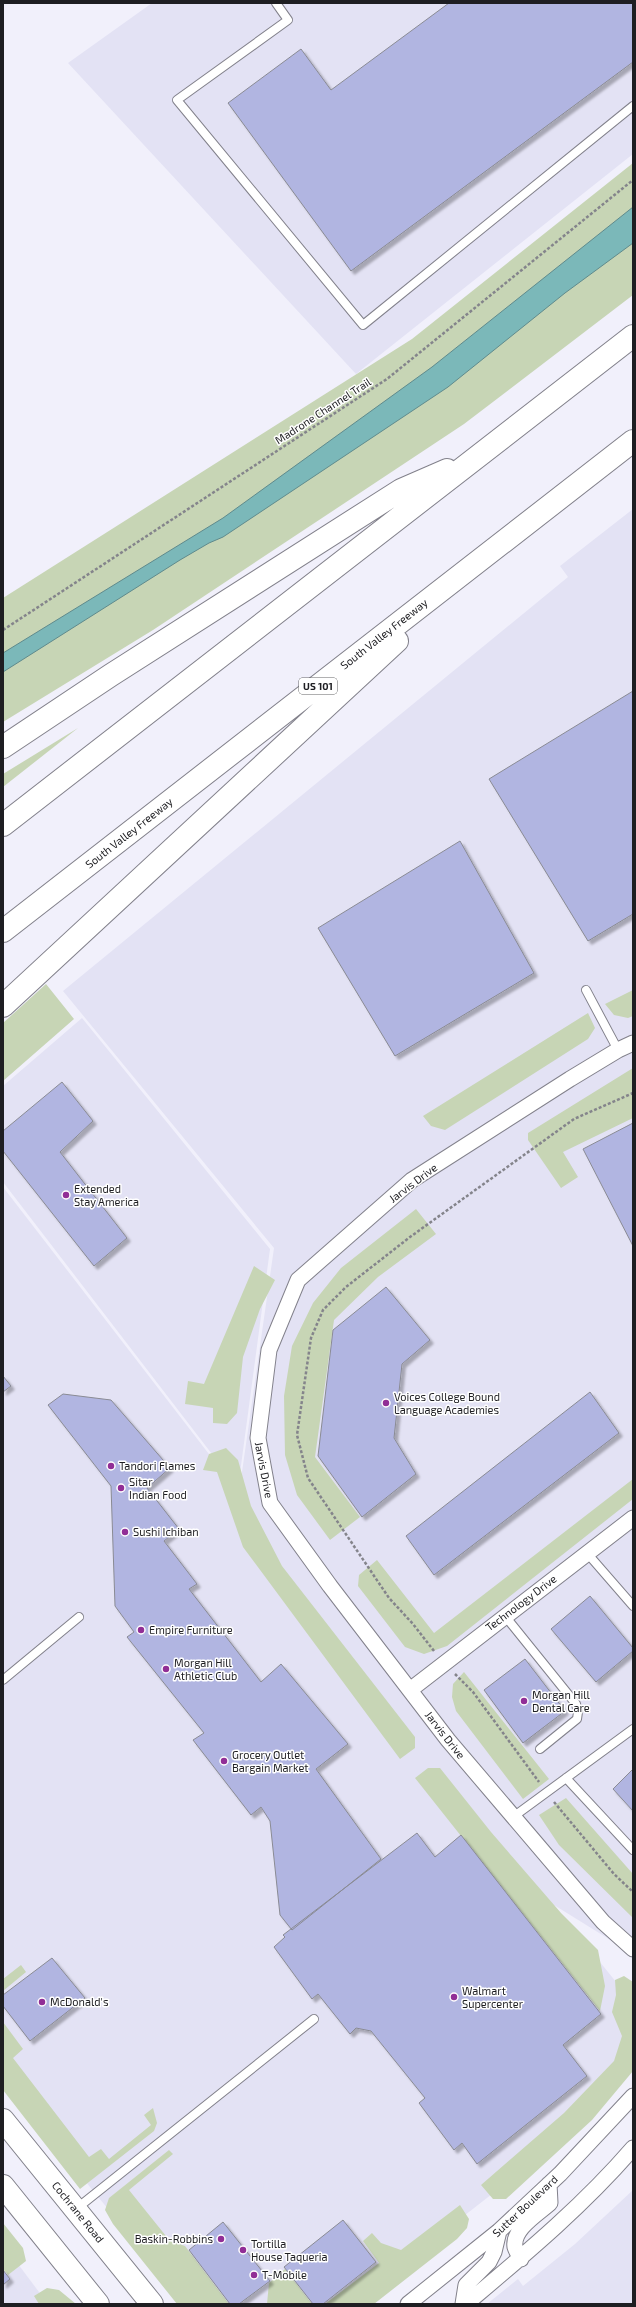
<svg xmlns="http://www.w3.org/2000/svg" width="636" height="2307" viewBox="0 0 636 2307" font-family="'Exo 2',sans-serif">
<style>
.built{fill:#e3e2f4}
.green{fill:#c7d5b5}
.water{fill:#7bb8b9;stroke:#5f8a8c}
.building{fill:#b1b5e1;stroke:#8a8b94;filter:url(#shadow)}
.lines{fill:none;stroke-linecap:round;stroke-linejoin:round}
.service-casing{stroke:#82818b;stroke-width:10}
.minor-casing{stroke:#82818b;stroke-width:17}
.secondary-casing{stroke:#82818b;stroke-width:24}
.motorway-casing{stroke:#82818b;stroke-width:24}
.path{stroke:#84848b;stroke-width:2.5;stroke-dasharray:3 2;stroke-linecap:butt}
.service{stroke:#fff;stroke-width:8}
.minor{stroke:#fff;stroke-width:15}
.secondary{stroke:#fff;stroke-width:22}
.motorway{stroke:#fff;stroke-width:22}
.poi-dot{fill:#912e96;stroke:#fff;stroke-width:1.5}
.labels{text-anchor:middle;stroke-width:3;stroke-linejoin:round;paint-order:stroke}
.shield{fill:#fff;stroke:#626264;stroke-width:1}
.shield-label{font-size:10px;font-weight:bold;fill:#1e1e22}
.street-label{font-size:11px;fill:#1e1e22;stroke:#fff}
.poi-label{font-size:11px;fill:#1e1e22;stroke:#fff;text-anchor:start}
</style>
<defs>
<filter id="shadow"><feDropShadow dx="3.5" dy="3.5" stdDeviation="1" flood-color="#0004"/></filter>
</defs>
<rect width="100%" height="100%" fill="#f1f0fb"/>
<path class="built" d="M152,3h481v151l-277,220 -288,-311z
M633,509v1445l-79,-49 79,98v42l-114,128 -168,131h-165l-183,-223v-894l236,306 35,-245 -211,-257 505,-414 -8,-11z
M82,1018l188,231 -32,239 -235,-306v-96z
M633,2190v114h-146l31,-25 5,7 52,-42z
M3,2244l45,60h-45z"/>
<path class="green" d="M633,163v132l-169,129 -311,206 -150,92v-124l409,-259z
M78,728l-75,59v-13z
M46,984l28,35 -71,62v-58z
M633,990v26l-5,2 -14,-3 -9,-11z
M588,1013l7,15 -7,11 -143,91 -14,-4 -8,-10z
M633,1068v50l-70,34 15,25 -17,11 -33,-48v-7z
M416,1209l20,25 -58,43 -44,43 -19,137 45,60 -30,23 -33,-45 -12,-40 -1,-59 8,-50 21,-43 28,-35z
M254,1266l21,14 -15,29 -17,48 -6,56 -10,11 -14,-1v-15l-28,-4 3,-23 16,3z
M226,1448l12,12 13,46 31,60 133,171v11l-15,11 -157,-212 -26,-75 -14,-2 6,-16z
M633,1479v20l-186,147 -23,8 -19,-7 -47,-61 1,-11 18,-15 57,73z
M464,1672l85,107 -26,20 -67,-88 -4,-14 1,-13z
M428,1768h12l51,64 70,81 37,37 7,36 -5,25 -185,-233z
M566,1798l67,76v44l-74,-73 -20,-30z
M21,1965l5,7 -23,19v-12z
M624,1976l9,6v89l-41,49 -86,79h-13l-12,-14 83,-72 50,-52 8,-25 -10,-24 4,-17 -1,-15z
M3,2022l20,27 -10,9 76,99 12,-8 8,10 42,-34 -7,-10 9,-7 4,15 -3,8 -74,58 -77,-99z
M169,2150l4,4 -44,36 41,51 15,5 44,58h-52l-64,-80 -8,-14 4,-12z
M460,2205l9,14 -2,9 -10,11 -83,65h-49l54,-41 -16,-22 9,-8 9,10 20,7z
M3,2223l20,25 3,13 -18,14 -5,-6z
M285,2269l27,35h-45l2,-21z
M47,2288l12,2 17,14h-37l-5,-8z"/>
<path class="water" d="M633,207v36l-68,50 -117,94 -225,150 -14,6 -29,17 -177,112v-19l220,-135 209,-151z"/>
<path class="building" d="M449,3h184v59l-282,209 -123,-168 73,-54 30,41z
M633,691v223l-45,27 -99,-162z
M460,841l74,132 -139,83 -77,-128z
M62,1082l31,39 -33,31 67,86 -33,28 -91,-115v-20z
M633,1123v123l-50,-97z
M386,1287l44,53 -28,24 -8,74 22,36 -54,43 -44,-61 15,-126z
M3,1376l8,10 -8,6z
M590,1392l29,41 -185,142 -28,-39z
M63,1394l48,6 59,68 -23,20 32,41 -15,12 33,43 -8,5 72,93 20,-18 67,80 -32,25 65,90 -89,71 -12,-15 -10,-94 -9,-14 -10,8 -58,-75 11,-7 -77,-96 7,-5 -19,-26 -4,-120 -63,-81z
M590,1596l43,52v3l-37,31 -45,-53z
M525,1659l40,52 -42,32 -39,-53z
M633,1769v42l-20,-22z
M417,1833l18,24 26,-22 140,179 -38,31 24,31 -110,88 -15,-21 -8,7 -35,-47 6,-5 -54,-67 -15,-3 -6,6 -32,-40 -6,5 -38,-52 11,-10 -2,-2z
M52,1958l33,40 -55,43 -27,-35v-11z
M343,2220l33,42 -53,42h-10l-29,-37z
M223,2222l47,59 -31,23h-9l-41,-54z
M3,2270l7,9 -7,6z"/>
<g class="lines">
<g class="service-casing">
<path id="service" d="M276,3l12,17 -111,80 186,225 270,-219
M586,990l32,60
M587,1553l46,53
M505,1616l71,88 2,8 -1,7 -37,30
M3,1680l76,-63
M566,1778l67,72
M513,1817l120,-88
M76,2209l238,-190"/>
</g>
<g class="minor-casing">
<path id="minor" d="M633,1043l-15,7 -48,29 -158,101 -114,100 -29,70 -11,88 12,65 60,83 118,154 155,182 30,27
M410,1690l223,-172
M521,2259c-2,-4 -5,-8 -6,-12 -3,-18 23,-33 35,-44l-1,-19
M408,2304l91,-73 61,-57 73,-78
M463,2304l3,-19 23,-23 5,-10 5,-21
M466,2304c58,-49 117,-98 167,-156"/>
</g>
<g class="secondary-casing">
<path id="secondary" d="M3,2120l149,184
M3,2186l95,118"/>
</g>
<g class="motorway-casing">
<path id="motorway" d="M3,747l108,-72 290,-185 46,-20
M3,825l630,-489
M3,931l630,-490
M3,1006l394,-365"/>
</g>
<path class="path" d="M3,630l384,-251 246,-199
M434,1651l-21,-27 -24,-26 -81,-120 -11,-43 14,-97 12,-28 23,-23 64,-50 164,-118 59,-26
M455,1674l18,18 66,90
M554,1802l60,72 19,18"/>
<use href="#service" class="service"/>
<use href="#minor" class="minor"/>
<use href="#secondary" class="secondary"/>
<use href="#motorway" class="motorway"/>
</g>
<g class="poi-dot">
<circle cx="66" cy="1195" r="4"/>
<circle cx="386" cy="1403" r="4"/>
<circle cx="111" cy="1466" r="4"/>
<circle cx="121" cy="1488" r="4"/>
<circle cx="125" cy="1532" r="4"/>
<circle cx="141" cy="1630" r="4"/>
<circle cx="166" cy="1669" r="4"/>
<circle cx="524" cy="1701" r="4"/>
<circle cx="224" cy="1761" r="4"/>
<circle cx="454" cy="1997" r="4"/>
<circle cx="42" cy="2002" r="4"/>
<circle cx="221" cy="2239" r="4"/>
<circle cx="243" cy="2250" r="4"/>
<circle cx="254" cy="2275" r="4"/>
</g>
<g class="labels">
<rect class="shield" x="299" y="678" width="38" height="16" rx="3"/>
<g class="shield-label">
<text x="318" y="690">US 101</text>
</g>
<g class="street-label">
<text transform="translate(323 411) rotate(-33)" y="4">Madrone Channel Trail</text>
<text transform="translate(384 634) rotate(-38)" y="4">South Valley Freeway</text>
<text transform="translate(129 833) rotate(-38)" y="4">South Valley Freeway</text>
<text transform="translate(413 1183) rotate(-37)" y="4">Jarvis Drive</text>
<text transform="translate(264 1470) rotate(79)" y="4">Jarvis Drive</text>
<text transform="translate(521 1603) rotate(-37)" y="4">Technology Drive</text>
<text transform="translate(445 1735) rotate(52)" y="4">Jarvis Drive</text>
<text transform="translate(525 2206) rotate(-43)" y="4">Sutter Boulevard</text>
<text transform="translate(78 2212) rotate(51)" y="4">Cochrane Road</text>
</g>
<g class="poi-label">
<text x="74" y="1193">Extended<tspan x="74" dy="13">Stay America</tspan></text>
<text x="394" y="1401">Voices College Bound<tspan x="394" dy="13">Language Academies</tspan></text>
<text x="119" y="1470">Tandori Flames</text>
<text x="129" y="1486">Sitar<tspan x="129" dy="13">Indian Food</tspan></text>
<text x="133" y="1536">Sushi Ichiban</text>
<text x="149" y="1634">Empire Furniture</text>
<text x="174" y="1667">Morgan Hill<tspan x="174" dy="13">Athletic Club</tspan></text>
<text x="532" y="1699">Morgan Hill<tspan x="532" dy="13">Dental Care</tspan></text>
<text x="232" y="1759">Grocery Outlet<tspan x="232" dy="13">Bargain Market</tspan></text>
<text x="462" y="1995">Walmart<tspan x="462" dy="13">Supercenter</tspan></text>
<text x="50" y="2006">McDonald's</text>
<text x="213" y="2243" text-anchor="end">Baskin-Robbins</text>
<text x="251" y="2248">Tortilla<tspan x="251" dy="13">House Taqueria</tspan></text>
<text x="262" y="2279">T-Mobile</text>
</g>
</g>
<rect width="636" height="2307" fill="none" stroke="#1e1e22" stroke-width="8"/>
</svg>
